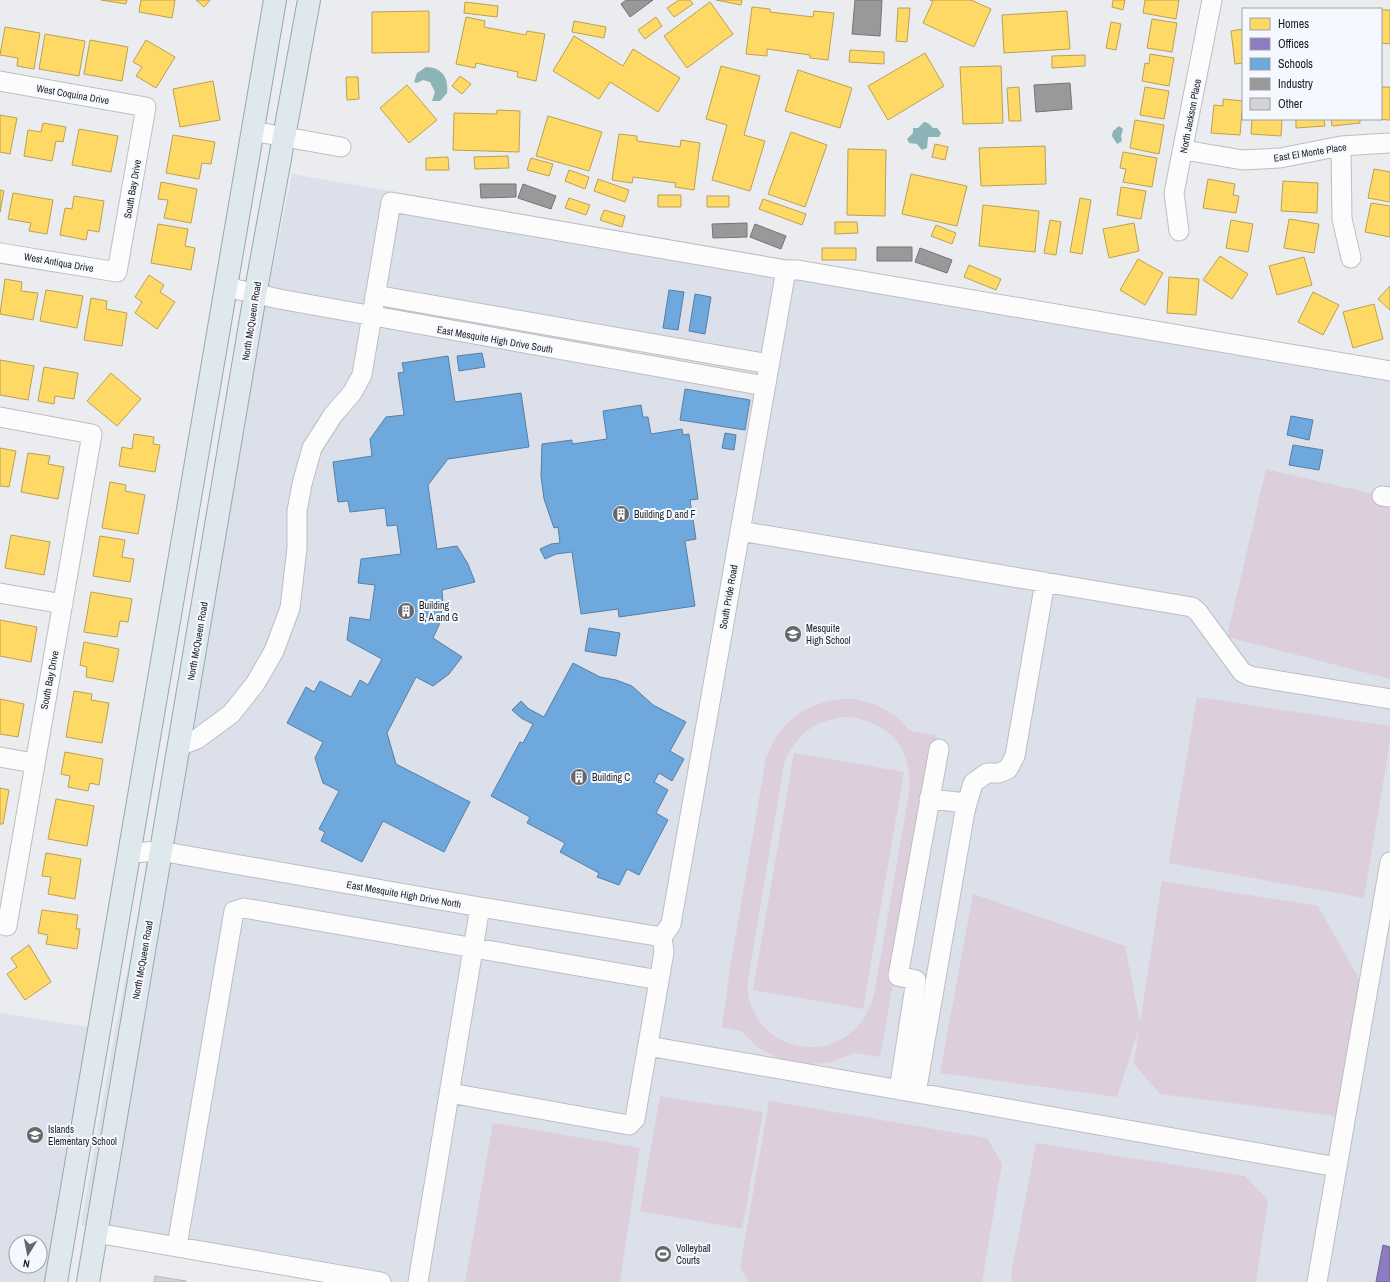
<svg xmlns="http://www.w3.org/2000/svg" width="1390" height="1282" viewBox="0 0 1390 1282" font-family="'Archivo Narrow',sans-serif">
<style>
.built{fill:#dce0ea;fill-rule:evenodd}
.green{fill:#dccedb;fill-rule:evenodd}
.water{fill:#8cb3b6}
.homes{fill:#ffd966;stroke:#bba151}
.offices{fill:#8e7cc3;stroke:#6c6092}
.schools{fill:#6fa8dc;stroke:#567fa4}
.industry{fill:#999;stroke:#747475}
.building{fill:#d3d3d6;stroke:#b8b9bc}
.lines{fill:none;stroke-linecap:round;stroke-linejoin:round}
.minor-casing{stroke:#bcbec1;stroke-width:21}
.major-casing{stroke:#96a8b2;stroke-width:24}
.minor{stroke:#fcfcfd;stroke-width:19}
.major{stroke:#dee8ed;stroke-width:22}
.labels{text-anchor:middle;stroke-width:4;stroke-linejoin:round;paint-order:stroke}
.street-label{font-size:10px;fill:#1d1f21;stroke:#f5f8ff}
.poi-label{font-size:10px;fill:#1d1f21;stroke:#f5f8ff;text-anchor:start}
</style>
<rect width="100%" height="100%" fill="#eaecf0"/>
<path class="built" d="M292,174l1098,189v919h-1052l2,-17 -259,-40 35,-200z
M0,1013l88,14 -43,255h-45zM16,1242h24v24h-24z"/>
<path class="green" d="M1266,469l116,27 8,11v172l-163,-42z
M1197,697l193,29v15l-26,157 -195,-35z
M842,699h11l22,5 22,13 13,14 27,4 -57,322 -26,-4 -25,10 -26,1 -18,-2 -29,-16 -15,-15 -19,-4 8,-58 36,-211c15,-36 36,-54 76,-59zM844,717c44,3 66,28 66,71l-36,207c-20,75 -120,67 -127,-9l37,-223c13,-29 29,-42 60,-46z
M794,753l110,19 -41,237 -110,-19z
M1162,881l156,25 41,73 -14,138 -185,-23 -26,-30 5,-37 -22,70 -177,-24 33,-179 152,52 15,76z
M660,1096l103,16 -21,117 -102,-18z
M769,1101l218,37 15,26 -20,118h-233l-9,-14z
M493,1123l147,25 -20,134h-155z
M1036,1143l209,33 23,24 -12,82h-243l-2,-7z"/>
<path class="water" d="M426,67c16,0 23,11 21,26l-7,8h-8l3,-9 -5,-10 -7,-2 -6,3 -3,-1 3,-9z
M924,122l4,1 5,5h4l4,5 -2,4h-11l-1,11 -5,2 -5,-6 -8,-1 -2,-4 6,-6v-5h5z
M1119,126l4,3 -2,7 1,5 -5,3 -5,-8 1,-5z"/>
<path class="homes" d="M101,0h26l-1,4z
M141,0h34l-3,18 -33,-6z
M196,0h14l-6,7z
M679,0h11l3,4 -19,13 -7,-9z
M716,0h26l-1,5z
M930,0h41l20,9 -17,38 -51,-24 10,-22z
M1113,0h12l-2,10 -11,-3z
M1145,0h34l-3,19 -33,-6z
M465,2l33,4 -1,11 -33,-4z
M710,2l23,32 -46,34 -23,-32z
M752,7l18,2v3l43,5 1,-6 20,2 -6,47 -18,-2v-3l-43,-6v7l-21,-2z
M898,8h12l-3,34 -11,-1z
M1381,10h9v34l-9,-1z
M429,11v41l-57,1v-41z
M1067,11l3,38 -66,4 -2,-38z
M466,17l19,4 -1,6 42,8 1,-4 18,3 -9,47 -19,-4 1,-5 -42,-9 -1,5 -19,-4z
M656,17l6,9 -17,13 -7,-9z
M1152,19l25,4 -5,29 -25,-4z
M574,21l32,6 -2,11 -32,-6z
M1111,22l10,2 -5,26 -10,-2z
M5,27l35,6 -6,36 -17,-3 1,-8 -18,-3z
M1243,29v34l-8,1 -4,-33z
M45,34l40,7 -6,35 -40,-7z
M574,36l49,30 10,-17 47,29 -22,34 -48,-30 -11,17 -46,-28z
M90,40l38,7 -6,34 -38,-7z
M146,40l29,17 -19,31 -20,-12 6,-9 -9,-5z
M850,50l34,2v12l-35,-2z
M925,53l19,33 -56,34 -20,-34z
M1150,54l24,4 -5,28 -27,-5 3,-18 4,1z
M1085,55v11l-33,2v-12z
M721,66l39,10 -16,59 21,6 -15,50 -38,-11 15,-55 -21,-6z
M1001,66l2,57 -40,1 -3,-57z
M798,70l54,18 -12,40 -55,-17z
M460,76l11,8 -9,10 -10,-8z
M346,77h12l1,22 -12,1z
M213,81l7,39 -40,7 -7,-38z
M407,85l30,35 -28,23 -29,-35z
M1019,87l2,34h-12l-2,-33z
M1145,87l24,4 -5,28 -24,-4z
M1381,87h9v33l-18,-1h9z
M1223,99l20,2 -3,34 -29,-2 3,-28 9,1z
M497,110l23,1 -1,41 -66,-2 1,-37 43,1z
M0,115l17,3 -7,36 -10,-2z
M548,116l54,16 -13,39 -53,-15z
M1252,119h30l-1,17 -30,-2z
M1296,119h28l1,7 -29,2z
M1331,119h29v4l-28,3z
M1135,120l29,5 -5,29 -29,-6z
M43,123l23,4 -3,15 -7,-1 -4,20 -28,-5 4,-26 13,2z
M79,129l39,7 -7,36 -39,-7z
M791,132l36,13 -22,62 -37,-13z
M619,134l18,2v5l43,6 1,-7 19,3 -6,47 -19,-3 1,-4 -43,-6 -1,6 -20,-3z
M173,135l42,7 -4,22 -9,-1 -3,16 -33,-6z
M935,144l13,3 -3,13 -13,-3z
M1045,146l1,38 -65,2 -2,-38z
M848,149l38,1 -1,66 -38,-1z
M1123,152l34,6 -5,29 -29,-5 3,-13 -6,-1z
M508,156l1,12 -34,1 -1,-12z
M448,157l1,13h-23v-12z
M531,158l22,6 -4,12 -22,-6z
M1374,169l16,3v30l-22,-4z
M569,170l20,7 -4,12 -20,-8z
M911,174l56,12 -10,40 -55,-12z
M598,179l31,11 -4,12 -31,-11z
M1208,179l27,5 -2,11 6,1 -3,17 -33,-5z
M1283,181l35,2 -1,30 -36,-2z
M161,182l36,7 -6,34 -27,-5 4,-18 -10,-1z
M1121,187l25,4 -5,28 -24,-4z
M0,190l4,1 -4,21z
M13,193l40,7 -6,34 -18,-3 2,-8 -23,-4z
M658,195h23v12h-23z
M74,196l30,5 -5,31 -11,-2 -2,10 -26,-5 5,-27 7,1z
M707,196h22v11h-22z
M569,198l21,7 -4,10 -21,-7z
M1080,198l11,2 -9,54 -12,-2z
M763,199l43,15 -4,11 -43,-16z
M1371,203l19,3v31l-25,-5z
M983,205l56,6 -4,41 -56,-6z
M604,210l21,6 -3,11 -22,-7z
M1289,219l30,5 -5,29 -30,-5z
M1050,220l11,2 -5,33 -12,-2z
M1231,220l22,4 -5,28 -22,-4z
M835,222h22l1,11 -23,1z
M1134,223l5,28 -30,7 -6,-29z
M158,224l30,5 -3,17 10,2 -4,22 -40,-7z
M936,225l20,8 -4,11 -21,-8z
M822,248h34v12h-34z
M1220,256l28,18 -16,25 -29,-19z
M1304,257l8,28 -35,10 -8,-29z
M1138,259l25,14 -18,32 -25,-15z
M969,265l32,14 -5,11 -32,-13z
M149,275l15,10 -4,7 15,10 -18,27 -22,-16 7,-11 -7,-5z
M1169,277l30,2 -3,36 -29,-2z
M5,279l17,3 -1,9 17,2 -5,27 -33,-6z
M1390,286v24l-12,-11z
M46,290l37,6 -6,32 -37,-7z
M1313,292l26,13 -16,30 -25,-13z
M91,298l16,3 -1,8 21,4 -5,33 -38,-6z
M1374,304l9,35 -30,9 -10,-36z
M0,360l34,6 -6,34 -28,-5z
M44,367l34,6 -4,26 -19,-3 -1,8 -16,-3z
M111,373l30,26 -24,27 -30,-25z
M134,434l20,3 -1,7 7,1 -5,27 -36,-6 3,-19 10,2z
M0,448l16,3 -7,36 -9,-1z
M28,453l22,3 -2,8 16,3 -6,32 -37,-7z
M110,482l16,3 -1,6 20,4 -7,39 -36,-6z
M11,535l39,7 -6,33 -39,-7z
M100,536l25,4 -3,17 12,2 -4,23 -37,-6z
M91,592l41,7 -4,23 -8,-1 -3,16 -33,-5z
M0,620l37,7 -6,35 -31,-6z
M84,642l35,7 -6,33 -27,-5 1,-10 -7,-2z
M74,691l18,3 -1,6 18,3 -7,40 -36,-6z
M0,699l24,5 -6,33 -18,-3z
M65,752l38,7 -4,26 -9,-2 -2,8 -20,-4 2,-11 -9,-2z
M0,788l9,2 -6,34h-3z
M56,799l38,7 -7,40 -39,-7z
M46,853l35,6 -6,40 -27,-5 3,-17 -9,-1z
M42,910l36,5 -2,14h4l-3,20 -31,-5 2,-9 -10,-2z
M29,945l22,37 -26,18 -18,-26 10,-7 -6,-9z"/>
<path class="offices" d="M1383,1245l7,2v35h-14z"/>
<path class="schools" d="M669,290l15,2 -6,38 -15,-2z
M695,294l16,3 -6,37 -16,-3z
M482,353l3,14 -26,4 -2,-15z
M448,356l7,46 66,-9 8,54 -81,12 -20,26 9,64 20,-3 11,18 7,18 -33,8 1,14 -4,21 -6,13 29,19 -13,17 -16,12 -17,-9 -29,56 9,31 74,38 -26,50 -61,-31 -21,41 -41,-21 4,-9 -6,-3 20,-38 -16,-8 -8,-25 8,-16 -36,-19 19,-36 8,5 6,-11 31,16 9,-17 8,5 14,-26 -35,-19 3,-23 20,3 5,-35 -17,-2 3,-24 40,-5 -4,-29 -10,1 -2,-18 -35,4 -2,-11 -10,1 -5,-40 39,-6 -2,-17 16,-22 18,-2 -6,-42 6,-1 -2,-9z
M685,389l65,11 -5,30 -65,-10z
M641,405l2,12h5l3,17 31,-5 1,6 6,-1 9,65 -8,1 6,39 -11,2 10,65 -76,11 -1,-8 -37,5 -9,-62 -16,2 -11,5 -5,-10 11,-5 9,-1 -2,-16 -4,1 -10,-29 -3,-23 1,-32 30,-4v4l35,-5 -4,-28z
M1291,416l22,4 -4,20 -22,-5z
M725,433l11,2 -2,15 -12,-2z
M1293,445l30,5 -4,20 -30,-5z
M589,628l31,5 -4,23 -31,-5z
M573,663l27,14 16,3 16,6 21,19 33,17 -16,29 14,8 -12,22 -13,-8 -5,9 14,8 -12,23 12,7 -29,55 -12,-6 -8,16 -22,-8 2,-4 -39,-21 5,-9 -38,-20 3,-6 -39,-21 29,-54 3,1 10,-19 -12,-6 -9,-8 9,-9 8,8 15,8z"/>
<path class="industry" d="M626,0h27l-23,17 -9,-13z
M855,0h27l-2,36 -28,-2z
M1070,83l2,26 -36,3 -2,-27z
M480,184h36v13l-35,1z
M523,184l33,12 -5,13 -33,-11z
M747,223v14l-34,1 -1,-14z
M755,224l31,12 -5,13 -31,-12z
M877,247h35v14h-35z
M920,248l32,12 -5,13 -32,-11z"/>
<path class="building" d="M155,1276l31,5v1h-32z"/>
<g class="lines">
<g class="minor-casing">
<path id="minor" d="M0,81l146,26 -29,165 -117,-19
M252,131l89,16
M1341,146l1,73 9,39
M1184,150l59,10 37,-2 61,-12 49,-3
M1179,231l-5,-38 38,-193
M226,287l53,12 486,87
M375,295l394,69
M0,417l92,17 -85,492 -7,-2
M1382,496l8,1
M740,531l452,76 6,5 44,60 8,4 140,23
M0,593l63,11
M179,746l18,-7 34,-25 24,-30 19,-33 16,-43 7,-60v-37l5,-27 10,-36 21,-33 19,-22 10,-18 29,-173 395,68h12l592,101
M0,757l34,6
M929,799l38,4
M131,853l29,-2 320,56 182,30 9,-13 115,-654
M648,1046c230,40 459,80 689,121
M899,1090l17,-110 -18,-4 41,-227
M450,1093l179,32 6,-6 29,-167 -2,-15
M916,1093l49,-282 8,-28 14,-10h12l9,-4 7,-13 30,-174
M96,1233l285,49
M177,1246l57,-335 10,-3 415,72
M418,1282l62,-375
M1317,1282l73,-420"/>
</g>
<g class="major-casing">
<path id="major" d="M56,1282l219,-1282
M88,1282l167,-987 54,-295"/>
</g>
<use href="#minor" class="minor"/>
<use href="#major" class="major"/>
</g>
<defs>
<g id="building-disc" transform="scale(0.9)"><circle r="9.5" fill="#656769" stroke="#f5f8ff"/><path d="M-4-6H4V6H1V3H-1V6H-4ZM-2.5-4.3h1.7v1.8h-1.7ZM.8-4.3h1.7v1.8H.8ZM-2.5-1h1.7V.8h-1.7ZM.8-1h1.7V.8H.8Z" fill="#fff"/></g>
<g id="school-disc" transform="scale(0.9)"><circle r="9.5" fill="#656769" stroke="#f5f8ff"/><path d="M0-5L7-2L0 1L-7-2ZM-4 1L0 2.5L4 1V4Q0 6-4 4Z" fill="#fff"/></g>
<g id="stadium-disc" transform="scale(0.9)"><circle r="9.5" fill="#656769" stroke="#f5f8ff"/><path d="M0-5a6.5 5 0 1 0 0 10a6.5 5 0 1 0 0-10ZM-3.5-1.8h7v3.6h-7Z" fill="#fff"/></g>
</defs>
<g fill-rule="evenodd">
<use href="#building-disc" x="621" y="514"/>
<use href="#building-disc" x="406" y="611"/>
<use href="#school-disc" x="793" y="634"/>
<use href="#building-disc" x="579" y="777"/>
<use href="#school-disc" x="35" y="1135"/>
<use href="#stadium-disc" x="663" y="1254"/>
</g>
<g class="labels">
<g class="street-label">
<text transform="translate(73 94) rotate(10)" y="4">West Coquina Drive</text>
<text transform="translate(1190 116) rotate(-79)" y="4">North Jackson Place</text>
<text transform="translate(1310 152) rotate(-9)" y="4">East El Monte Place</text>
<text transform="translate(132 189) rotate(-80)" y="4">South Bay Drive</text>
<text transform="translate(59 262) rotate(10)" y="4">West Antiqua Drive</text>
<text transform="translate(251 321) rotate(-81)" y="4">North McQueen Road</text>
<text transform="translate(495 339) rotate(10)" y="4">East Mesquite High Drive South</text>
<text transform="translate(728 597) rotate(-80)" y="4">South Pride Road</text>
<text transform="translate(197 641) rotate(-80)" y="4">North McQueen Road</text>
<text transform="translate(49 680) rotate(-79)" y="4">South Bay Drive</text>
<text transform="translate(404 894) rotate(10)" y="4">East Mesquite High Drive North</text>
<text transform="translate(142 960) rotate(-80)" y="4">North McQueen Road</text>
</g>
<g class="poi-label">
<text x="634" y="518">Building D and F</text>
<text x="419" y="609">Building<tspan x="419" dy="12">B, A and G</tspan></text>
<text x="806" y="632">Mesquite<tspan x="806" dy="12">High School</tspan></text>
<text x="592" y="781">Building C</text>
<text x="48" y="1133">Islands<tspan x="48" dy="12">Elementary School</tspan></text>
<text x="676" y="1252">Volleyball<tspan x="676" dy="12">Courts</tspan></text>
</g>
</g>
<rect x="1242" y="8" width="140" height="112" fill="#f5f8ff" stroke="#9fa1a6"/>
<rect x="1250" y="18" width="20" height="12" fill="#ffd966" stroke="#9fa1a6"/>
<text x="1278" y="28" font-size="12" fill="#1d1f21">Homes</text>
<rect x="1250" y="38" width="20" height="12" fill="#8e7cc3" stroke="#9fa1a6"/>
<text x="1278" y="48" font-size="12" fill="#1d1f21">Offices</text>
<rect x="1250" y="58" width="20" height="12" fill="#6fa8dc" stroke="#9fa1a6"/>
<text x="1278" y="68" font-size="12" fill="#1d1f21">Schools</text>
<rect x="1250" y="78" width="20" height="12" fill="#999999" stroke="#9fa1a6"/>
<text x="1278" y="88" font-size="12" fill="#1d1f21">Industry</text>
<rect x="1250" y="98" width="20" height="12" fill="#d3d3d6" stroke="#9fa1a6"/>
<text x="1278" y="108" font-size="12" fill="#1d1f21">Other</text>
<g transform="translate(28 1254) rotate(190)"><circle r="19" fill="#f5f8ff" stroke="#9fa1a6"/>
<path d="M0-3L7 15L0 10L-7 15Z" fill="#656769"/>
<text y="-6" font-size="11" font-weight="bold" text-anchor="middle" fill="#1d1f21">N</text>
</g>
</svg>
